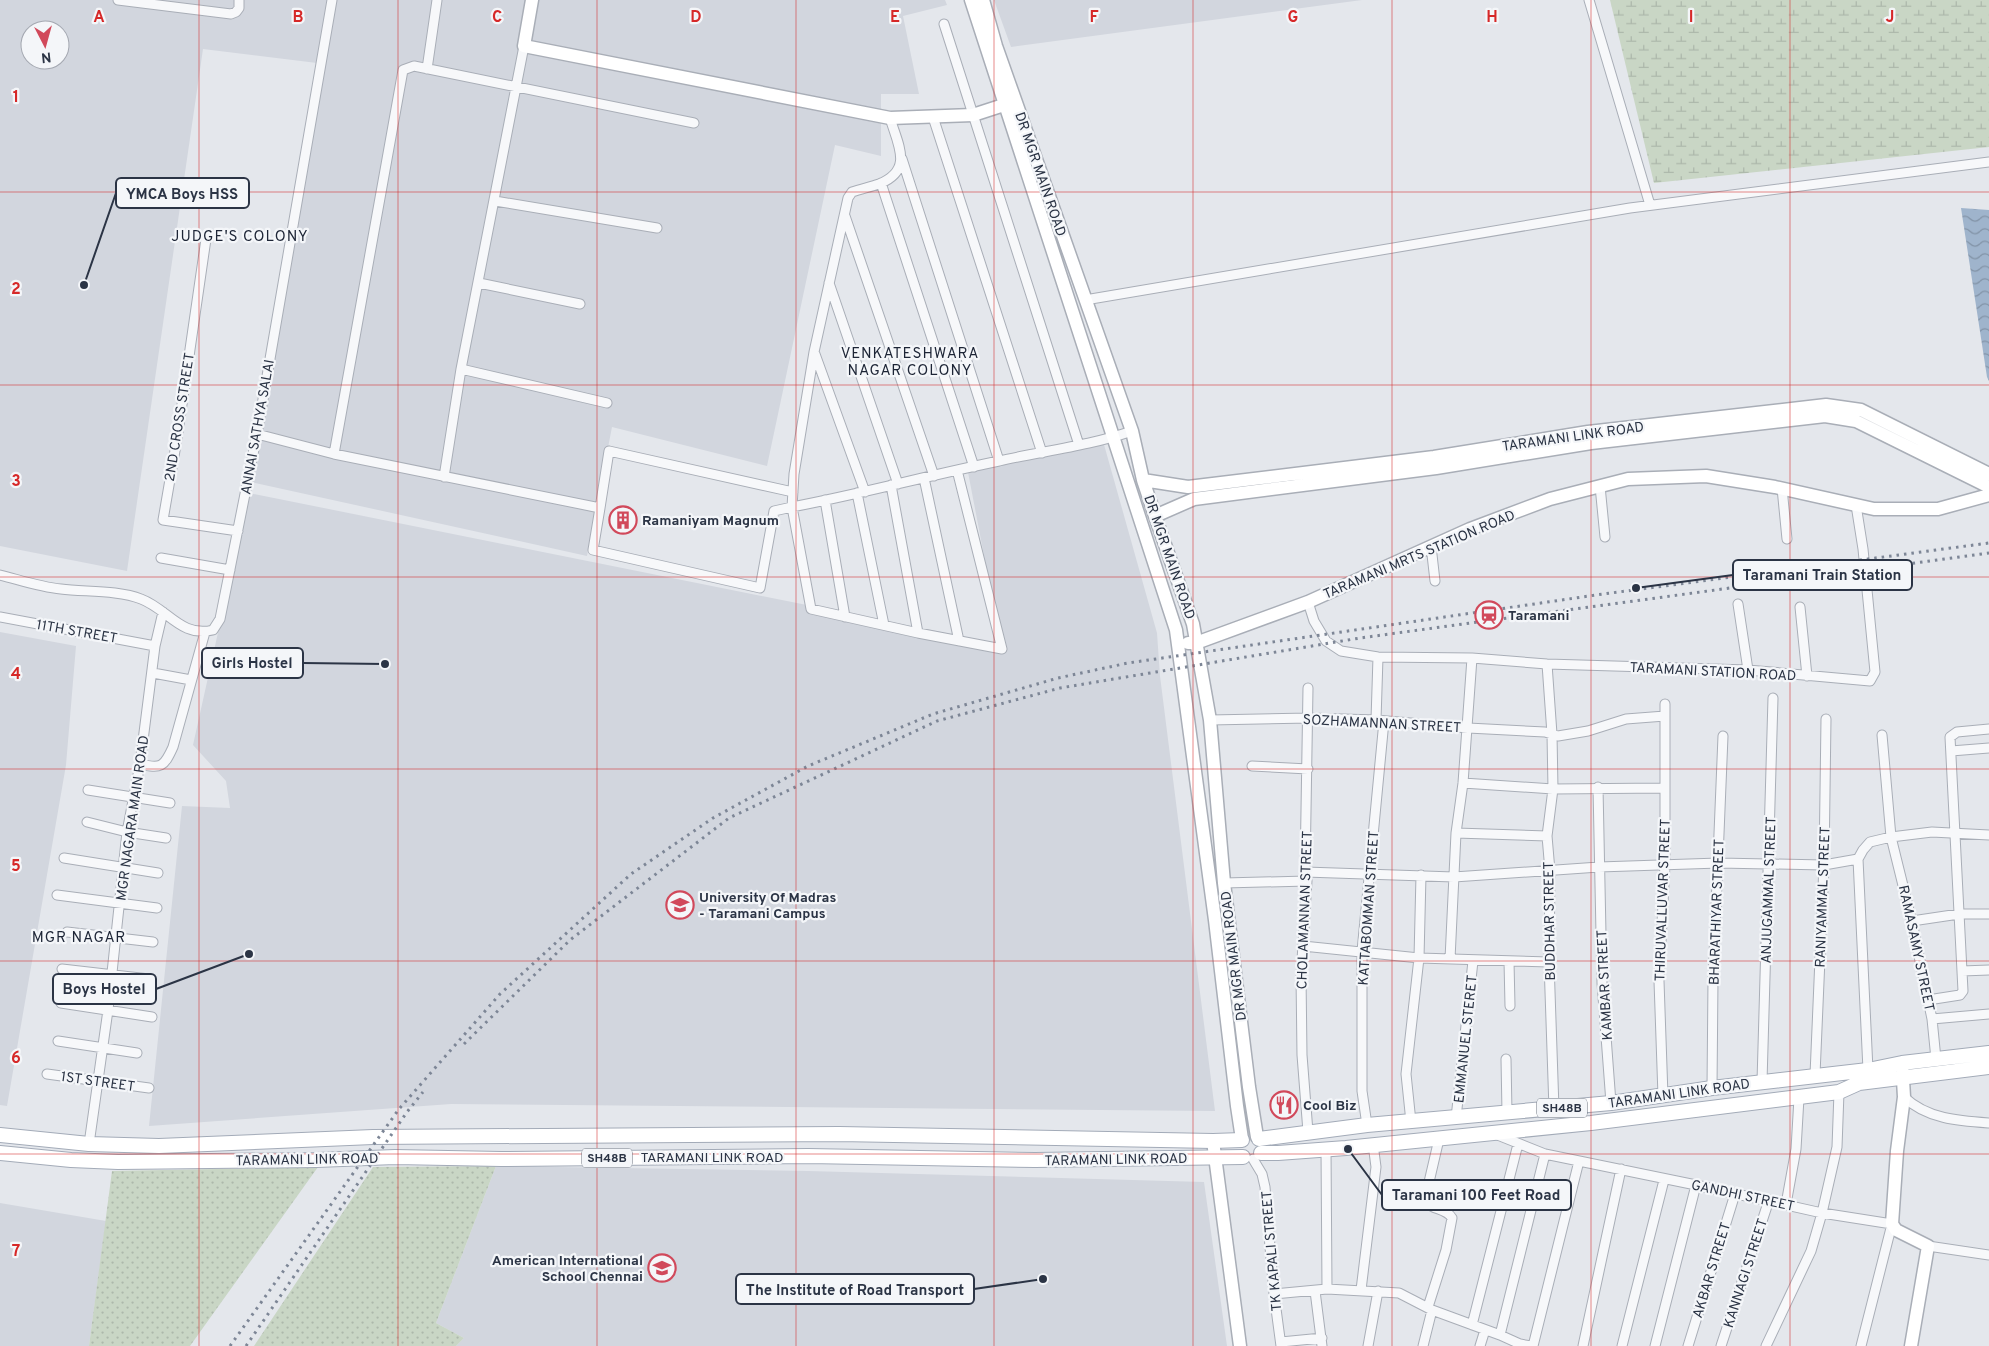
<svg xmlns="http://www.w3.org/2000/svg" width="1989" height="1346" viewBox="0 0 1989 1346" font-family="Overpass,sans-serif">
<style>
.built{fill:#d2d6de;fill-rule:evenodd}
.grass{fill:url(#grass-dots)}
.wetland{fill:url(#wetland-marsh)}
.water{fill:url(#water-waves)}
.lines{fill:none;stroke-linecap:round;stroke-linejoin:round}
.street-casing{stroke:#a9aeb7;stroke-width:11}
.secondary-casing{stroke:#a9aeb7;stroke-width:15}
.primary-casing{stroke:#a3abb8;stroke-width:16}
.street{stroke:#f7f8fa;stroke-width:9}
.secondary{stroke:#fff;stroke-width:12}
.primary{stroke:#fff;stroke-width:14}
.rail{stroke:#7d8696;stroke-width:3;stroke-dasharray:2.5 5;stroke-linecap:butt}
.grid{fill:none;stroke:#d62828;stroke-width:1;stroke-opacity:0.55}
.labels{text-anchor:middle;stroke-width:4.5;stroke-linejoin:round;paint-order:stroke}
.shield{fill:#f4f6f9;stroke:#676e7b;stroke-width:1}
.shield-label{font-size:12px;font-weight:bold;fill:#2b3445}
.street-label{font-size:14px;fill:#2b3445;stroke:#f4f6f9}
.poi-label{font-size:14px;font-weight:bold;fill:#2b3445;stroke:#f4f6f9;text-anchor:start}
.neighbourhood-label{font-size:15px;letter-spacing:1px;fill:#1d2536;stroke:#f4f6f9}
.grid-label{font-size:16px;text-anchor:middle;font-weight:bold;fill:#d62828;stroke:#f4f6f9;stroke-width:4.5;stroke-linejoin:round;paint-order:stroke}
.leader{fill:none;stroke:#2b3445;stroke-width:2}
.callout-dot{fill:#2b3445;stroke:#f4f6f9;stroke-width:2}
.callout{fill:#f4f6f9;stroke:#2b3445;stroke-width:2}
.callout-label{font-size:15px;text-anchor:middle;font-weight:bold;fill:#2b3445}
</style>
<defs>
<pattern id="grass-dots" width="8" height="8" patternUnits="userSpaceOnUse" patternTransform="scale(1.25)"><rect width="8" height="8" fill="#c9d6c5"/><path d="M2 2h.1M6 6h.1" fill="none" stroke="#adb8ab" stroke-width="1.8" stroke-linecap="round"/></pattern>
<pattern id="wetland-marsh" width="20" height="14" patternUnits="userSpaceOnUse" patternTransform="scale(1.25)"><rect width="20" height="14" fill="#c9d6c5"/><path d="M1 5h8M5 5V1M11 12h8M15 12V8" fill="none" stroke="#adb8ab"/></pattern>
<pattern id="water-waves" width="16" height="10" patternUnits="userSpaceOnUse" patternTransform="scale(1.25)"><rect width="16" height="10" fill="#9fb4cc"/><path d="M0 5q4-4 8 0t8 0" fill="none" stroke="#8293a7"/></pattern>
</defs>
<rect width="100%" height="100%" fill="#e4e7ec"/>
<path class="built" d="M0,0h945l2,5 -44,11 16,78h-38v62l-46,-11 -68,321 -155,-39 -25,129 -336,-74 66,-419 -114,-14 -76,522 -127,-25zM30,30h30v30h-30z
M994,0h368l-351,47z
M1103,441l54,192 3,43 55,435 -764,-7 -302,22 33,-320 48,2 -4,-27 -33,-36 56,-252 752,151 -34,-177z
M0,632l76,14 -10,119 -59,341 -7,-1z
M496,1166l312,5 396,11 23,164h-771l8,-8 -28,-15z
M0,1203l106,18 -17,125h-89z"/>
<path class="grass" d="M496,1166l-60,157 28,15 -8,8h-202l119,-179z
M318,1167l-128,179h-101l23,-175z"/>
<path class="wetland" d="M1610,0h379v147l-335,36z"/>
<path class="water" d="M1961,208l28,2v171l-2,-4z"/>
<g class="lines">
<g class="street-casing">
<path id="street" d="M118,0l113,14 5,-2 3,-4v-8
M1589,0l61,205
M944,24l135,421
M427,69l10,-69
M933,117l109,336
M890,118c8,27 24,52 -11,66 -9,3 -18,5 -27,8l-4,6 -34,154 -20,122 -2,33c69,-13 138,-32 207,-46 44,-10 90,-15 133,-30
M902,159l97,302
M881,183l93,284
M495,201l162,27
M845,216l89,260
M206,239l-29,200 -14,81 75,11
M479,283l101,21
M829,283l69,201
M1085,300l545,-92 359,-46
M815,354l50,138
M461,369l146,34
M257,434l77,20 266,54 -7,42 167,38 14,-77 18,-4 19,102 107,24 84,16 -45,-179
M334,454l69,-384 11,-4 280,57
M444,477l17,-108 63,-323
M924,478l35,163
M891,485l27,148
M1600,486l5,51
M1782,488l5,51
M857,493l27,132
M825,500l20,117
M600,508l9,-57 184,41
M1431,546l4,35
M161,558l69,12
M0,575c20,5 40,12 61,14 24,3 57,1 80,10 27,10 40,39 72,31l7,-11 37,-185 75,-434
M1308,602l6,19 12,20 15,10 37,6 94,1 75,6 201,6 122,11 5,-9 -12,-123 -7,-44
M1738,604l10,66
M1800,607l7,69
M0,617l155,29
M1547,664l5,70 1,55 -6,47 3,35 -1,91 5,147
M153,673l38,7
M1308,688l-3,184 2,9 -6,95 1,79 6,77
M1210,720l99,-2 67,2 92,8 77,4 13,4 30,-5 38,-12 39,-3
M1376,720l2,-63
M1882,735l9,102 21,85 20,97 4,40
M1951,751l38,-3
M140,764c21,5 24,3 33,-17l32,-115
M1252,766l56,3
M1463,783l90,6 111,-1
M1598,787l4,196 9,120
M88,790l82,13
M87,822l40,10 39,6
M1456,833l91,3
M64,858l94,15
M1858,859l10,211
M1858,859l5,-9 7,-8 21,-5 41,-5 57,3
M1305,872l149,5 145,-10 120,-4 105,2 34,-6
M1224,883l83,-2
M57,895l100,13
M1912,921l47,-7h30
M67,932l86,10
M1303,946l116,12 130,4
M1450,959l6,-126 7,-50 9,-125
M1509,961l1,45
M62,969l87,10
M1962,971l27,-1
M1928,1000l32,-5 3,-4 -13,-254 7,-5 32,-3
M61,1003l91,14
M1932,1019l57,-5
M58,1041l79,12
M1506,1059l1,54
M47,1074l102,14
M1815,1075l9,-210 2,-146
M1762,1082l11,-384
M1712,1088l1,-108 10,-244
M1663,1096l-4,-115 6,-116v-161
M1904,1097c23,22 55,24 85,26
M1456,1118l17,-157
M1411,1122l-5,-48 13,-116 2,-83
M1367,1125l-5,-34v-140l22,-230
M1495,1134l50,20 151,31 126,28 70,11 -31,122
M89,1144l19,-134 19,-178 13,-68 15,-118 8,-34
M1326,1149l1,140
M1253,1159l9,15 3,13 9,107 7,52
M1786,1204l10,-55 3,-51
M1928,1246l61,9
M1361,1290l15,-123 -3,-23
M1315,1291l7,55
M1274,1294l53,-5 72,4 33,17 68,25 20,9 11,2
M1428,1307l18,-57 6,-32c-5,-9 -18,-8 -25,-15l-1,-8 13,-56
M1472,1325l46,-181
M1500,1335l45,-181
M1281,1342l41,-4
M1368,1346l10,-55
M1423,1346l9,-36
M1480,1346l5,-16
M1533,1346l46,-185
M1583,1346l38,-177
M1622,1346l42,-166
M1655,1346l41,-161
M1688,1346l47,-152
M1721,1346l48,-146
M1766,1346l45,-95 11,-38 15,-66 2,-55"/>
</g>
<g class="secondary-casing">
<path id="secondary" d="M532,0l-8,46 366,72 83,-3 40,-13
M971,0l205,630 39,290 22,186 5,33
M983,0l13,46 136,385 11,49 12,36 38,108 17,96 14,163 25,204 8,50
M1143,480l45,7 246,-30 154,-25 238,-27 35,5 128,64
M1155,516l39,-17 242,-31 155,-25 234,-27 31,5 133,66
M1188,643h8l112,-41 162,-73 80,-30 78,-20 78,-3 69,11 99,22h64l51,-14
M1902,1063l2,34 -7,54 -5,73 4,6 32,16 -17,100
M1213,1141l27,205"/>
</g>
<g class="primary-casing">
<path id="primary" d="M0,1135l89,9 70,2 214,-9 466,-3 374,7 29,-1
M1259,1139l108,-14 244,-22 101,-15 156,-18 34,-7 87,-10
M0,1153l71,7 47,2 198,-2 79,-3 106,2 307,-3 227,4 208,-3
M1261,1153h17l68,-5 245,-25 248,-31 20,-9 130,-16"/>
</g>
<use href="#street" class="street"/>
<use href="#secondary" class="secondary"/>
<use href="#primary" class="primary"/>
<path class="rail" d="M464,1044l106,-104 159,-122 208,-97 123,-33 300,-50 629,-85
M230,1346l169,-237 101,-115 131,-120 82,-56 95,-52 125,-52 125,-36 70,-15 468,-68 393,-52
M246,1346l161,-234 16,-20"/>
</g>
<path class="grid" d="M199,0v1346M398,0v1346M597,0v1346M796,0v1346M994,0v1346M1193,0v1346M1392,0v1346M1591,0v1346M1790,0v1346M0,192h1989M0,385h1989M0,577h1989M0,769h1989M0,961h1989M0,1154h1989"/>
<defs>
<g id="building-ring" transform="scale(1.4375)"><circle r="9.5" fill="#f4f6f9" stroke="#d1495b" stroke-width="1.5"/><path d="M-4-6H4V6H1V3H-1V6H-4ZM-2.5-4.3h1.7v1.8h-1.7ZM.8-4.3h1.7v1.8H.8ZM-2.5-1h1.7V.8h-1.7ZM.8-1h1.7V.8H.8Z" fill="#d1495b"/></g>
<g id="station-ring" transform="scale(1.4375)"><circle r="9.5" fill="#f4f6f9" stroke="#d1495b" stroke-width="1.5"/><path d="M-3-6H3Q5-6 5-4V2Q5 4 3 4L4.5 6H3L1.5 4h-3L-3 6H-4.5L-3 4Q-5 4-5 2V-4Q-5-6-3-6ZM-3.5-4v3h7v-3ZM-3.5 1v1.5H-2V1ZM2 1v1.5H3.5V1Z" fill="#d1495b"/></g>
<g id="university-ring" transform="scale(1.4375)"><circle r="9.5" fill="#f4f6f9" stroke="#d1495b" stroke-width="1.5"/><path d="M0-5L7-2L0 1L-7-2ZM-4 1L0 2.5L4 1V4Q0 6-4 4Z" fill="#d1495b"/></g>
<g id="restaurant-ring" transform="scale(1.4375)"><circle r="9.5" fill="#f4f6f9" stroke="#d1495b" stroke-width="1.5"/><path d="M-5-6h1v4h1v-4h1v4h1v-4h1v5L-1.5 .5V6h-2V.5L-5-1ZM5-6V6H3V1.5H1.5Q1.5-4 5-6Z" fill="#d1495b"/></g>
<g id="school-ring" transform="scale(1.4375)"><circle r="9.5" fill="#f4f6f9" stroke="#d1495b" stroke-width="1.5"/><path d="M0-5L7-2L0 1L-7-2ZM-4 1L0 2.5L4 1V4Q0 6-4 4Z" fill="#d1495b"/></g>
</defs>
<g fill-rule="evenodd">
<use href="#building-ring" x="623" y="520"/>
<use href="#station-ring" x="1489" y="615"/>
<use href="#university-ring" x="680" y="905"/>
<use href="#restaurant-ring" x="1284" y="1105"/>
<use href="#school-ring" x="662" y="1268"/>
</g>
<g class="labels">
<g class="shield">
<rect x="1537" y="1098.5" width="50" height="19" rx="4"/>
<rect x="582" y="1148.5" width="50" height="19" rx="4"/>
</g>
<g class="shield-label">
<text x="1562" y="1112">SH48B</text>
<text x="607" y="1162">SH48B</text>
</g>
<g class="street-label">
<text transform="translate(1041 174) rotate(71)" y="5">DR MGR MAIN ROAD</text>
<text transform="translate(179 417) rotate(-81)" y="5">2ND CROSS STREET</text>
<text transform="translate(257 427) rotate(-80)" y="5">ANNAI SATHYA SALAI</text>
<text transform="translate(1573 436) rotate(-8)" y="5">TARAMANI LINK ROAD</text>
<text transform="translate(1419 554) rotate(-23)" y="5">TARAMANI MRTS STATION ROAD</text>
<text transform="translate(1170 557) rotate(71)" y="5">DR MGR MAIN ROAD</text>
<text transform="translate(77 631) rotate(10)" y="5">11TH STREET</text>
<text transform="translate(1713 671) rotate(3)" y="5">TARAMANI STATION ROAD</text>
<text transform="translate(1382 723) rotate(3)" y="5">SOZHAMANNAN STREET</text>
<text transform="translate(132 818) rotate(-82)" y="5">MGR NAGARA MAIN ROAD</text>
<text transform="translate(1768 890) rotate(-88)" y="5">ANJUGAMMAL STREET</text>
<text transform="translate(1822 897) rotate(-88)" y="5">RANIYAMMAL STREET</text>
<text transform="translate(1662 900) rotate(-88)" y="5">THIRUVALLUVAR STREET</text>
<text transform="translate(1368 908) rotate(-86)" y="5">KATTABOMMAN STREET</text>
<text transform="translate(1304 910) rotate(-88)" y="5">CHOLAMANNAN STREET</text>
<text transform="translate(1716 912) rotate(-88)" y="5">BHARATHIYAR STREET</text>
<text transform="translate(1549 921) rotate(-91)" y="5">BUDDHAR STREET</text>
<text transform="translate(1917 948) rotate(78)" y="5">RAMASAMY STREET</text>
<text transform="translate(1233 956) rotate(-97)" y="5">DR MGR MAIN ROAD</text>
<text transform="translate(1604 985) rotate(-93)" y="5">KAMBAR STREET</text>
<text transform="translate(1465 1039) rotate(-84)" y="5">EMMANUEL STERET</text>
<text transform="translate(98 1081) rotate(8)" y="5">1ST STREET</text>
<text transform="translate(1679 1093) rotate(-8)" y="5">TARAMANI LINK ROAD</text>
<text x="712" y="1162">TARAMANI LINK ROAD</text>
<text transform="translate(307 1159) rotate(-1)" y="5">TARAMANI LINK ROAD</text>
<text transform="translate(1116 1159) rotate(-1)" y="5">TARAMANI LINK ROAD</text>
<text transform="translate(1743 1195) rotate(12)" y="5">GANDHI STREET</text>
<text transform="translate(1271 1251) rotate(-95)" y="5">TK KAPALI STREET</text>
<text transform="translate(1711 1270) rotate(-73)" y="5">AKBAR STREET</text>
<text transform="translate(1745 1273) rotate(-72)" y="5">KANNAGI STREET</text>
</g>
<g class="poi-label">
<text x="642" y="525">Ramaniyam Magnum</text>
<text x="1508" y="620">Taramani</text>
<text x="699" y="902">University Of Madras<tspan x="699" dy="16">- Taramani Campus</tspan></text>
<text x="1303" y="1110">Cool Biz</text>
<text x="643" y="1265" text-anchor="end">American International<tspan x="643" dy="16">School Chennai</tspan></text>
</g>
<g class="neighbourhood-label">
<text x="240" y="241">JUDGE'S COLONY</text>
<text x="910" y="358">VENKATESHWARA<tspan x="910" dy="17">NAGAR COLONY</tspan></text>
<text x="79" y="942">MGR NAGAR</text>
</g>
</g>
<g class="grid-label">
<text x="99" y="22">A</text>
<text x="298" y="22">B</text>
<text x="497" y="22">C</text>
<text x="696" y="22">D</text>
<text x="895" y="22">E</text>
<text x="1094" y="22">F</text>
<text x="1293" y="22">G</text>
<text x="1492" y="22">H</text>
<text x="1691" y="22">I</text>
<text x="1890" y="22">J</text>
<text x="16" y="102">1</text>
<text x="16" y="294">2</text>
<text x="16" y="486">3</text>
<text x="16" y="679">4</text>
<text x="16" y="871">5</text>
<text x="16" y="1063">6</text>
<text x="16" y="1256">7</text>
</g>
<path class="leader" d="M84 285L116 193M1636 588L1733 575M385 664L303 663M249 954L156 989M1348 1149L1382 1195M1043 1279L974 1289"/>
<g class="callout-dot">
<circle cx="84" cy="285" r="5"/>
<circle cx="1636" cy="588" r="5"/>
<circle cx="385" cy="664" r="5"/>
<circle cx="249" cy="954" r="5"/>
<circle cx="1348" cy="1149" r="5"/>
<circle cx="1043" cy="1279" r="5"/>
</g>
<g class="callout">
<rect x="116" y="178" width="133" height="30" rx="5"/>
<rect x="1733" y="560" width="179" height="30" rx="5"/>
<rect x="202" y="648" width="101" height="30" rx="5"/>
<rect x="53" y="974" width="103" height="30" rx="5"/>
<rect x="1382" y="1180" width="189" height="30" rx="5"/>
<rect x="736" y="1274" width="238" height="30" rx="5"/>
</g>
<g class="callout-label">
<text x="182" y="199">YMCA Boys HSS</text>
<text x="1822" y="580">Taramani Train Station</text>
<text x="252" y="668">Girls Hostel</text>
<text x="104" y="994">Boys Hostel</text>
<text x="1476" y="1200">Taramani 100 Feet Road</text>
<text x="855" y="1295">The Institute of Road Transport</text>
</g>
<g transform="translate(45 45) rotate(174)"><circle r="24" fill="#f4f6f9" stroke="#a4a8b1"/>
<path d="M0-4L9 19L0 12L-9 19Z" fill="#d1495b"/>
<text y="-8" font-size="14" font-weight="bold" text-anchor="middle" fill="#2b3445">N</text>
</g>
</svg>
